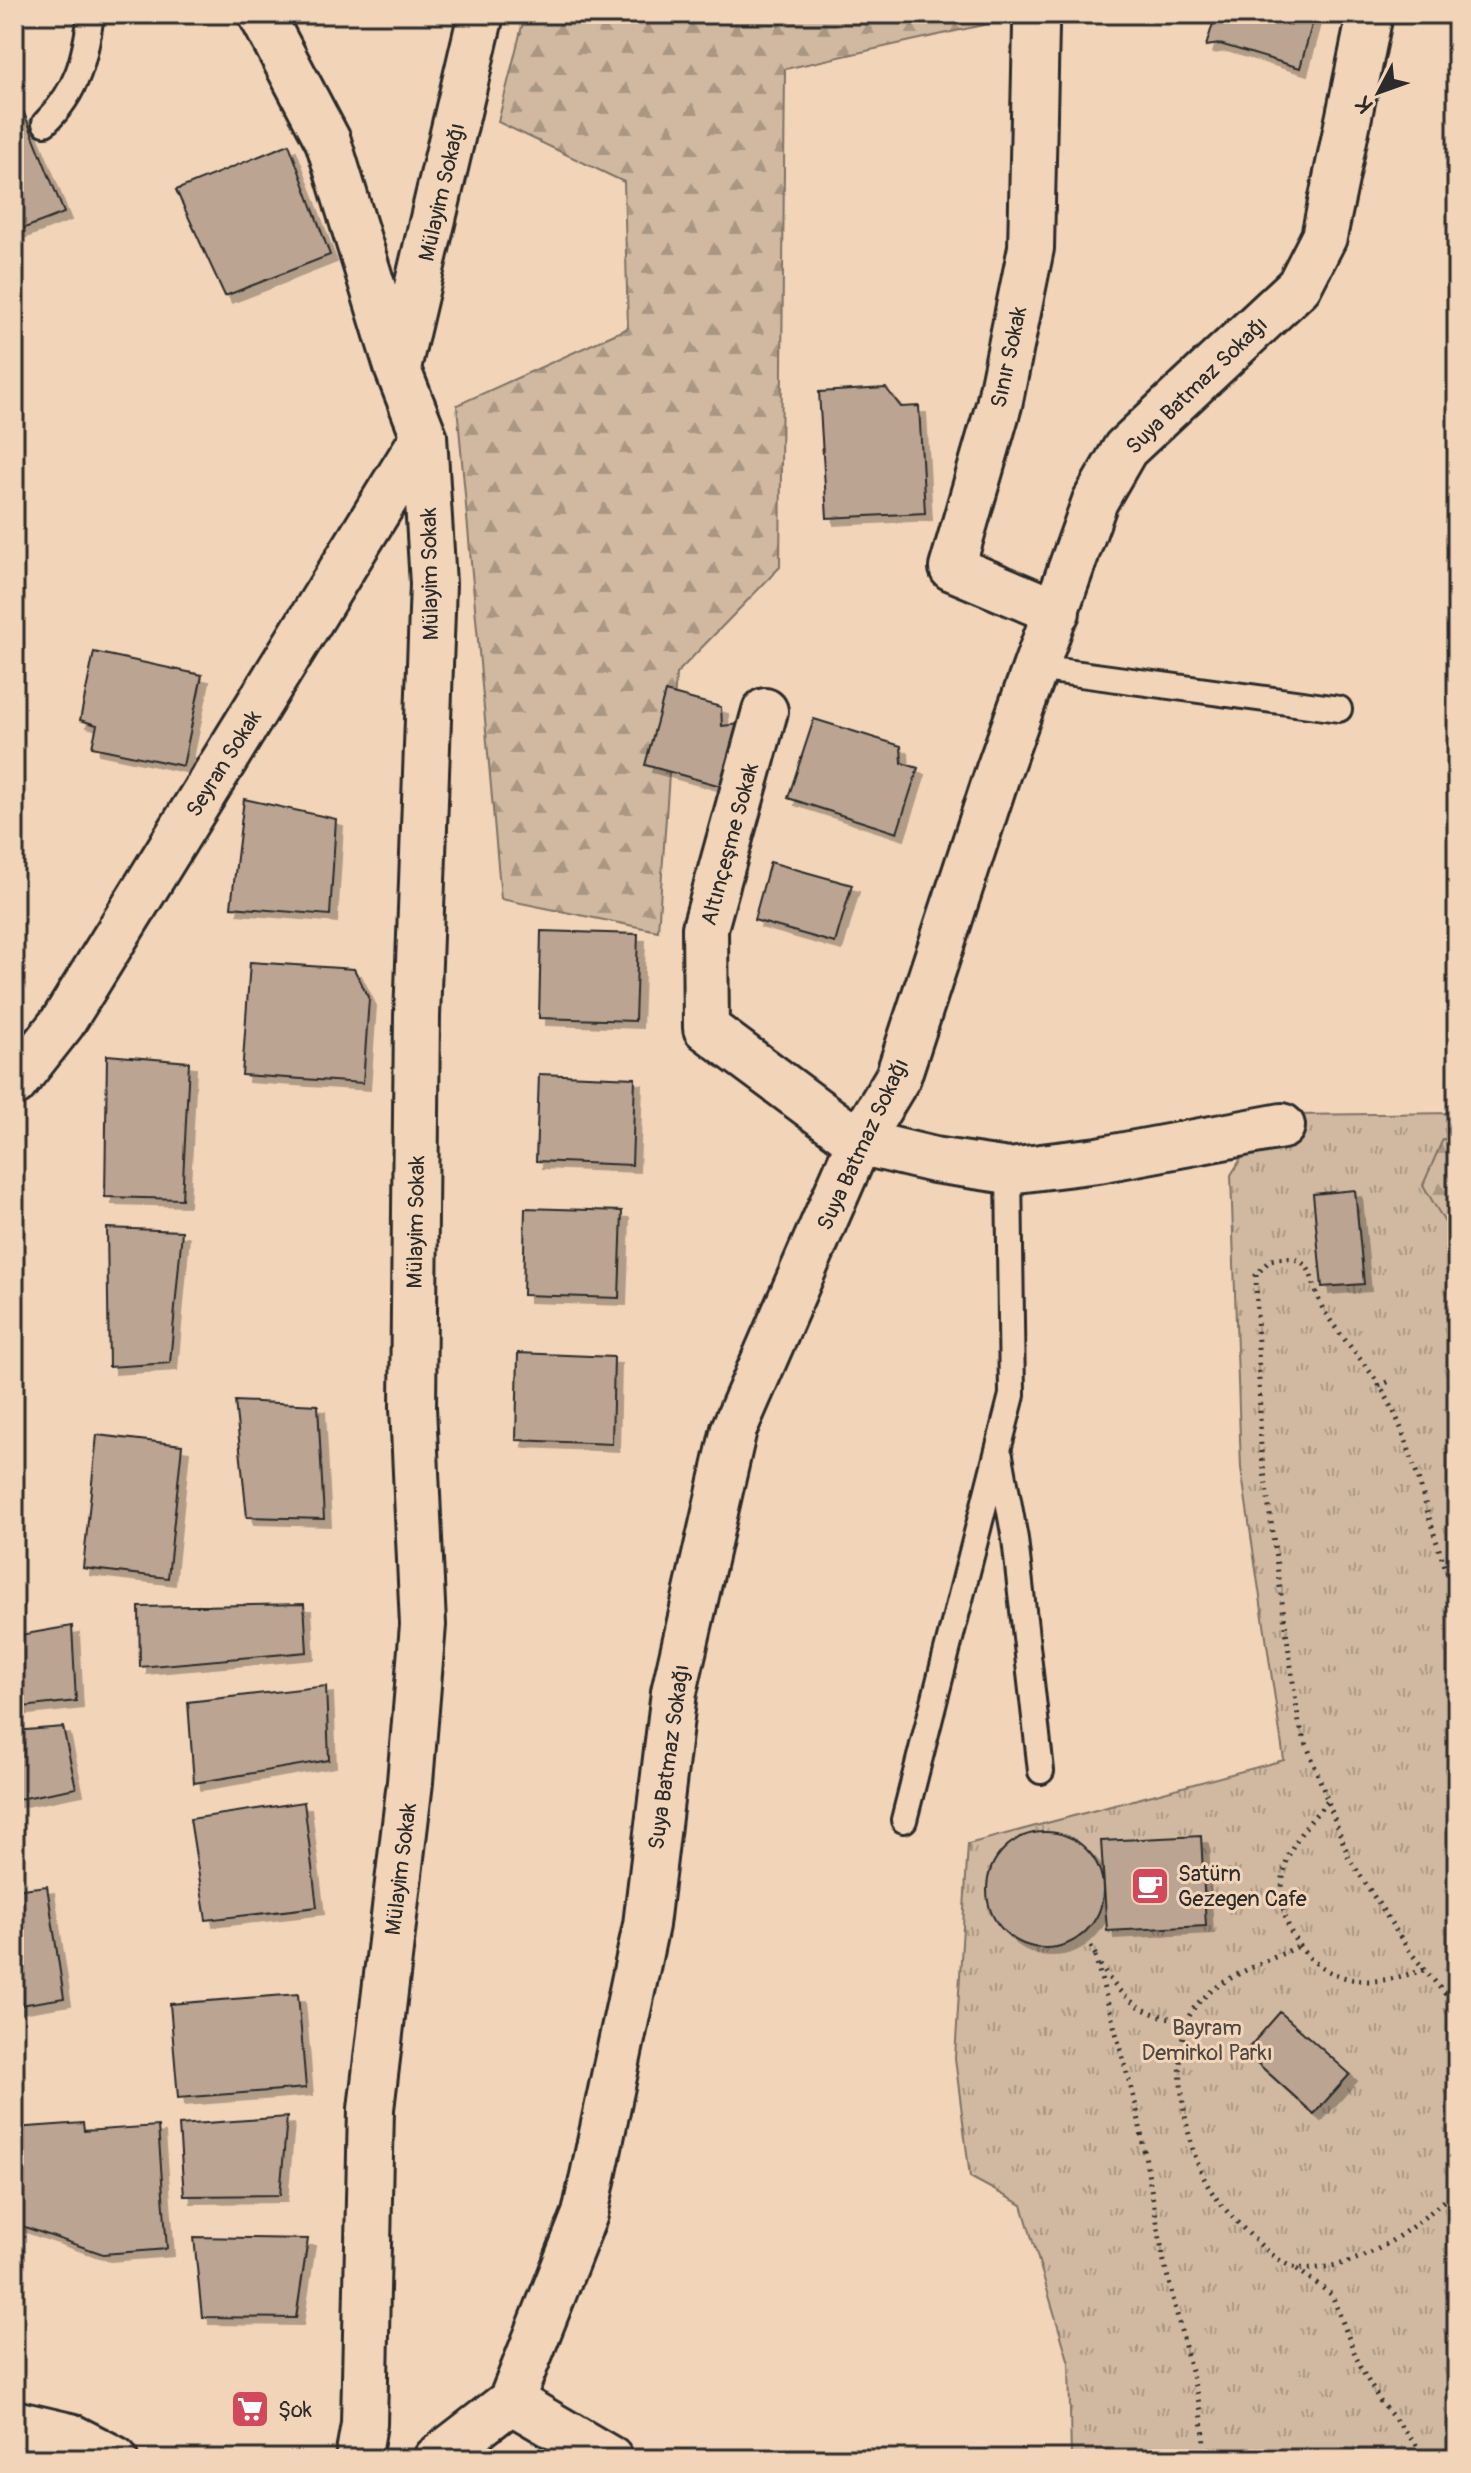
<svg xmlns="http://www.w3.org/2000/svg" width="1471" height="2473" viewBox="0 0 1471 2473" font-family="Pangolin,sans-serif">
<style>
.grass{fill:url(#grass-tufts);stroke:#7e7266;stroke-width:2}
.forest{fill:url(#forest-firs);stroke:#7e7266;stroke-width:2}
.building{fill:#bba592;stroke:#2b2b2b;stroke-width:2;filter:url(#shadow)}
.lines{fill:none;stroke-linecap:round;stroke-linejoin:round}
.lane-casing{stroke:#2b2b2b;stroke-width:30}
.street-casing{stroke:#2b2b2b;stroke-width:50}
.secondary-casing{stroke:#2b2b2b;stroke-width:50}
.path{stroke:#2b2b2b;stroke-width:5;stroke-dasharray:2 6;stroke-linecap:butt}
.lane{stroke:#f2d5b9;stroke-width:24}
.street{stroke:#f2d5b9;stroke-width:44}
.secondary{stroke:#f2d5b9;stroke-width:44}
.labels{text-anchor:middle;stroke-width:6;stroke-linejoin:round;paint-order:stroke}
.street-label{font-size:22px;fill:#2b2b2b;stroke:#f2d5b9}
.poi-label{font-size:22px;fill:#2b2b2b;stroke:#f2d5b9;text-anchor:start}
.park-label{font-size:22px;fill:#4c4743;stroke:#f2d5b9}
</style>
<defs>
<pattern id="grass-tufts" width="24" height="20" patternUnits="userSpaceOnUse" patternTransform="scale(2)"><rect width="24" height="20" fill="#d1b9a1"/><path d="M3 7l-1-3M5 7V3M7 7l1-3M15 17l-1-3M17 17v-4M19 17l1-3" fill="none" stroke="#aa9783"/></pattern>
<pattern id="forest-firs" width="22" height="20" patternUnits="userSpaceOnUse" patternTransform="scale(2)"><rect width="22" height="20" fill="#d1b9a1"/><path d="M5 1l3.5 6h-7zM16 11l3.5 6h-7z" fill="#aa9783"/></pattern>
<filter id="shadow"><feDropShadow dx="7" dy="7" stdDeviation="0" flood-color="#0004"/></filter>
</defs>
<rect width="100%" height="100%" fill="#f2d5b9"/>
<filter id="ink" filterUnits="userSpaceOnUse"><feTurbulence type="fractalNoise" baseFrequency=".0125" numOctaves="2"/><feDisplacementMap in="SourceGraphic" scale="16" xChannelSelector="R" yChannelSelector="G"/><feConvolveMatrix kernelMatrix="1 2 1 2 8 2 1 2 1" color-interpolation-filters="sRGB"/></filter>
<g filter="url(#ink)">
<path class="grass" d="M1457,1113v1346h-386l-2,-96 -47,-158 -52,-28 -15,-119 13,-214 316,-84 -43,-292 -10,-293 15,-24 45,-36z"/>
<path class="forest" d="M525,14h508l-248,55 -5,498 -104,107 -18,257 -157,-32 -44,-494 171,-77 -4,-146 -126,-60z
M1443,1139h14v104l-34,-58z"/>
<path class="building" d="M1216,14h99l-15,54 -80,-24 -14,2z
M24,113l40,100 -50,19v-114z
M289,144l41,111 -105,41 -49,-106z
M886,388l15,19 18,-1 6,107 -98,5 -8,-126z
M94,652l108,23 -19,91 -91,-19 5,-22 -17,-5z
M665,692l56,15 1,19 28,-3 -18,66 -87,-24z
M814,719l87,27 1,17 16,5 -21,65 -109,-35z
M244,799l92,20 -6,96 -99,-8z
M770,862l82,23 -17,58 -81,-23z
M541,931l97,3 -3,87 -96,-3z
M250,962l104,7 15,30 -6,84 -121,-8z
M107,1055l82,7 -7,137 -77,-2z
M539,1074l96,4 -3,87 -96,-4z
M1355,1190l9,94 -42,3 -9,-93z
M525,1208l97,3 -3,87 -96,-3z
M107,1228l75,3 -12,132 -61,4z
M518,1353l96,4 -2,87 -96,-4z
M235,1401l83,4 6,114 -77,-2z
M97,1435l85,10 -14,133 -85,-10z
M304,1604l3,48 -167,15 -1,-60z
M72,1626l4,75 -62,7v-72z
M326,1686l3,74 -135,23 -6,-81z
M63,1727l13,61 -62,12v-69z
M304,1802l13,105 -111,13 -16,-101z
M987 1890a58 58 0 1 1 116 0a58 58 0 1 1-116 0Z
M1201,1836l5,90 -99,5 -6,-90z
M47,1886l17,112 -50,8v-116z
M298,1994l8,94 -128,10 -8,-94z
M1280,2012l70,62 -36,40 -69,-62z
M287,2117l-7,78 -96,1 -5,-71z
M83,2123l1,8 74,-5 9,123 -64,5 -84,-29 -1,-17h-4v-80z
M194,2237l114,2 -12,79 -94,-1z"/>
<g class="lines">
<g class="lane-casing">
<path id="lane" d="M45,123c33,-32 40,-65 46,-109
M1036,668l303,41
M1000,1456l15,83 26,232
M904,1820l108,-425 -3,-224"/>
</g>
<g class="street-casing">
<path id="street" d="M261,14l67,127 70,229 26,66 9,148 -16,433 -4,390 10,218 -13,157 -39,327 -7,315 -6,35
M1036,27l-5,221 -32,157 -47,163 105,44
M398,368l83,-354
M765,711l-60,217 1,100 153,114 75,18 75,11 89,-11 184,-34
M14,1084l49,-62 361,-586
M511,2401l74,-187 61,-289 28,-233 60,-263 125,-287 39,-65 100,-305 97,-271 30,-52 174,-163 25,-49 46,-223
M511,2401l99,58
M436,2459l75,-58"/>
</g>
<g class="secondary-casing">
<path id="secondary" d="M14,2423l56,13 45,23"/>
</g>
<path class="path" d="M1379,1386l13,-6
M1457,1595c-30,-63 -37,-135 -70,-197 -17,-31 -42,-55 -61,-84 -20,-31 -5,-63 -56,-54l-14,15 5,175 38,274 50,134 61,94 47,56
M1327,1802c-15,17 -31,34 -39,55 -21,60 15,123 82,124 19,0 36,-6 54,-11
M1091,1946l5,10
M1297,1947c-33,16 -80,31 -103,61 -28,38 -8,144 16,181 12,19 28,34 44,50 11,10 30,28 45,29 62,5 116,-41 158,-79
M1095,1956l42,154 27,152 37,149 4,33 -2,15
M1100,1965c23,36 46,53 89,55
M1297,2269l35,26 28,72 20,34 48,58"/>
<use href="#lane" class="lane"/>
<use href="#street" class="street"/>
<use href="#secondary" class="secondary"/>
</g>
</g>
<defs>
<g id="cafe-square" transform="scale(2)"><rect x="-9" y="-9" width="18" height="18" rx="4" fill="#d1495b" stroke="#f2d5b9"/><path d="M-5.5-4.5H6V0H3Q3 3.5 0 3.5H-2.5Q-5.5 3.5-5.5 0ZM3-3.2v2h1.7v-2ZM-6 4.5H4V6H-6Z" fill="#fff"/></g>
<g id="supermarket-square" transform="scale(2)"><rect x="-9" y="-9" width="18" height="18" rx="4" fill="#d1495b" stroke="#f2d5b9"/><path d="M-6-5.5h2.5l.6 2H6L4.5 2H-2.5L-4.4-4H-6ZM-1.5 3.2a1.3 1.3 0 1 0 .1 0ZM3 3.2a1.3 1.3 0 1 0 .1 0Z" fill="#fff"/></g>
</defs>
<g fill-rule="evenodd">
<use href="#cafe-square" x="1150" y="1886"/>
<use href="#supermarket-square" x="250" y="2409"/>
</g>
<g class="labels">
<g class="street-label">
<text transform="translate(441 192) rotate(-77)" y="8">Mülayim Sokağı</text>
<text transform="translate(1008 357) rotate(-78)" y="8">Sınır Sokak</text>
<text transform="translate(1196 385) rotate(-44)" y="8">Suya Batmaz Sokağı</text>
<text transform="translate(429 574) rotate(-91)" y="8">Mülayim Sokak</text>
<text transform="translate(223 763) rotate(-58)" y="8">Seyran Sokak</text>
<text transform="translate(729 844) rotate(-75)" y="8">Altınçeşme Sokak</text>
<text transform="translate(862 1144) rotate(-65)" y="8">Suya Batmaz Sokağı</text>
<text transform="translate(415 1222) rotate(-89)" y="8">Mülayim Sokak</text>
<text transform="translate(668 1757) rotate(-82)" y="8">Suya Batmaz Sokağı</text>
<text transform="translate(400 1869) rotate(-83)" y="8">Mülayim Sokak</text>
</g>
<g class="poi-label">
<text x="1178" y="1881">Satürn<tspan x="1178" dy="25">Gezegen Cafe</tspan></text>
<text x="278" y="2417">Şok</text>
</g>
<g class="park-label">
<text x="1207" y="2035">Bayram<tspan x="1207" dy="25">Demirkol Parkı</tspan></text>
</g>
</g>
<rect width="1471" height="2473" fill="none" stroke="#f2d5b9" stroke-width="48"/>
<rect x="24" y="24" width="1423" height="2425" fill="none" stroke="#2b2b2b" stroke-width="3" filter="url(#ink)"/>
<g transform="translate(1379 92) rotate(229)" stroke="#f2d5b9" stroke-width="6" paint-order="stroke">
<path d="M0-6L14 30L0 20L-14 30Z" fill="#2b2b2b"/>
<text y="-12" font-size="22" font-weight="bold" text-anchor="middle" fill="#2b2b2b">K</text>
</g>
</svg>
